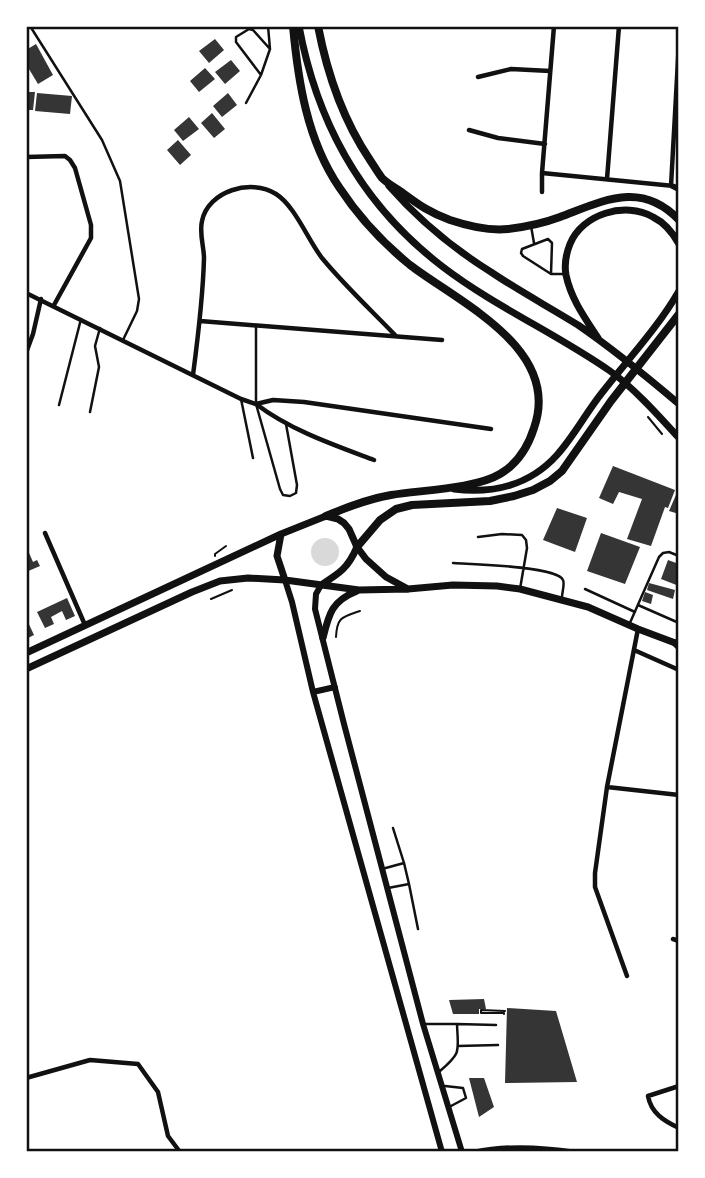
<svg xmlns="http://www.w3.org/2000/svg" width="705" height="1178" viewBox="0 0 705 1178" font-family="'PT Sans Narrow',sans-serif">
<style>
.water{fill:#d9d9d9}
.building{fill:#353535}
.lines{fill:none;stroke-linecap:round;stroke-linejoin:round}
.path{stroke:#111;stroke-width:2}
.service{stroke:#111;stroke-width:2.5}
.minor{stroke:#111;stroke-width:4.5}
.secondary{stroke:#111;stroke-width:6}
.primary{stroke:#111;stroke-width:7}
.trunk{stroke:#111;stroke-width:7}
.motorway{stroke:#111;stroke-width:8}
.neatline{fill:none;stroke:#111;stroke-width:2.5}
</style>
<rect width="100%" height="100%" fill="#fff"/>
<path class="water" d="M311 552a14 14 0 1 1 28 0a14 14 0 1 1-28 0Z"/>
<path class="building" d="M215,39l9,11 -15,13 -10,-12z
M36,44l17,31 -15,9 -12,-20v-14z
M231,60l9,11 -15,13 -10,-12z
M205,68l10,11 -16,13 -9,-11z
M26,92h9l-2,18h-7z
M37,93l35,3 -2,18 -35,-3z
M228,93l9,12 -15,12 -9,-11z
M212,113l13,16 -11,9 -13,-15z
M189,117l10,12 -16,12 -9,-11z
M178,140l13,15 -11,10 -13,-15z
M613,466l62,24 -7,18 -3,-1 -14,39 -24,-7 15,-40 -23,-7 -6,12 -14,-6z
M679,488v26l-10,-3z
M557,508l30,10 -12,34 -32,-12z
M601,533l39,14 -15,37 -38,-13z
M26,546l7,16 4,-2 3,6 -14,6z
M668,560l11,4v22l-18,-7z
M649,583l26,7 -2,9 -26,-9z
M645,592l8,3 -2,9 -9,-3z
M67,598l8,18 -9,4 -4,-9 -11,6 3,7 -9,4 -8,-16z
M26,618l8,17 -8,4z
M484,999l2,10h-7v5h-26l-4,-14z
M507,1008l49,3 21,71 -72,1z
M469,1078h15l10,29 -15,10z"/>
<g class="lines">
<path class="path" d="M648,417l14,17
M215,556v-2l11,-8
M211,599l21,-9
M336,637c1,-20 6,-20 24,-26
M504,1014v-1h-23v-3l24,1"/>
<path class="service" d="M30,26l72,114 18,41 19,118 -2,12 -14,29
M261,75l-25,-33v-5l13,-8 4,1 17,19
M246,103l15,-28 9,-26 -2,-23
M531,226l3,17
M548,239l4,4 -1,31 -28,-18 -2,-3 1,-4z
M551,274h14
M256,326v78l24,85 3,6 7,1 6,-3 1,-8 -11,-61
M241,399l12,59
M59,405l22,-86
M90,412l9,-45 -4,-21 5,-18
M478,537l24,-3 20,1 4,5 1,8 -7,41
M453,563c16,1 104,3 110,17 2,4 -1,12 -1,17
M585,589l50,23
M638,605l41,18
M629,625l30,-68 4,-4 6,-1 10,4
M404,863l5,21
M382,869l22,-6 -11,-35
M388,888l21,-4 9,45
M424,1024h33c1,28 5,28 -17,47
M457,1024l39,1
M458,1046l40,-1
M445,1086l18,2 3,10 -15,8"/>
<path class="minor" d="M679,42l-8,144 8,4
M478,77l33,-8 39,2
M469,130l29,8 47,6
M26,157l39,-1 5,4 5,8 16,57v13l-37,67
M542,173l132,13
M607,179l12,-153
M542,192v-19l12,-147
M26,293l215,106 15,5 17,-4 31,2 187,27
M200,321l242,19
M26,353l7,-19 8,-35
M193,375c5,-38 10,-77 11,-117 0,-11 -5,-25 -2,-37 6,-30 49,-43 74,-27 19,12 32,46 46,64 23,28 49,52 74,78
M256,404c34,26 78,41 118,56
M45,533l40,92
M634,650l45,20
M607,787l72,8
M673,939l6,2
M627,976l-32,-89v-14l12,-86 31,-158
M26,1078l64,-18 48,4 20,28 10,44 12,16
M679,1086l-31,10c3,17 16,25 31,32
M474,1152c32,-7 69,-5 101,0"/>
<path class="secondary" d="M285,580l7,22 21,90 129,460
M321,585l-5,9 -1,15 29,115 79,300 39,128
M313,692l22,-5"/>
<path class="primary" d="M281,534l-4,22 8,24
M321,585c19,-12 27,-17 36,-38
M323,638c6,-25 9,-37 34,-47
M26,653l255,-119 45,-18 12,3 6,4 5,6 8,18 9,12 20,18 22,12
M26,669l166,-77 28,-11 28,-3 37,2 74,10 49,-1 45,-4 44,1 23,3 68,18 50,22 40,15"/>
<path class="trunk" d="M299,26c18,98 64,180 144,241 51,39 114,67 167,104 24,17 49,45 69,67
M389,186c29,33 65,63 102,86 28,19 58,35 87,53 35,24 68,51 101,79
M598,338c-13,-20 -27,-39 -32,-63 -2,-11 0,-21 4,-31 12,-30 55,-43 83,-27 12,6 20,16 26,27
M454,489c39,5 76,-4 103,-34 17,-19 29,-42 44,-61 27,-35 56,-65 78,-103
M675,643l4,4"/>
<path class="motorway" d="M293,26c5,55 14,114 46,161 19,29 44,56 71,78 50,38 152,84 124,163 -6,19 -17,36 -34,46 -25,15 -79,16 -109,21 -23,4 -44,12 -65,21
M318,26c9,47 25,94 52,134 4,6 8,13 12,18 5,5 12,9 18,13 18,13 28,21 50,29 18,6 39,11 58,9 17,-2 36,-6 52,-12 43,-16 81,-37 119,3
M357,547l23,-27 16,-11 16,-4 78,-4 24,-5 19,-6 17,-9 12,-10 49,-70 68,-87"/>
</g>
<rect width="705" height="1178" fill="none" stroke="#ffffff" stroke-width="56"/>
<rect x="28" y="28" width="649" height="1122" class="neatline"/>
</svg>
